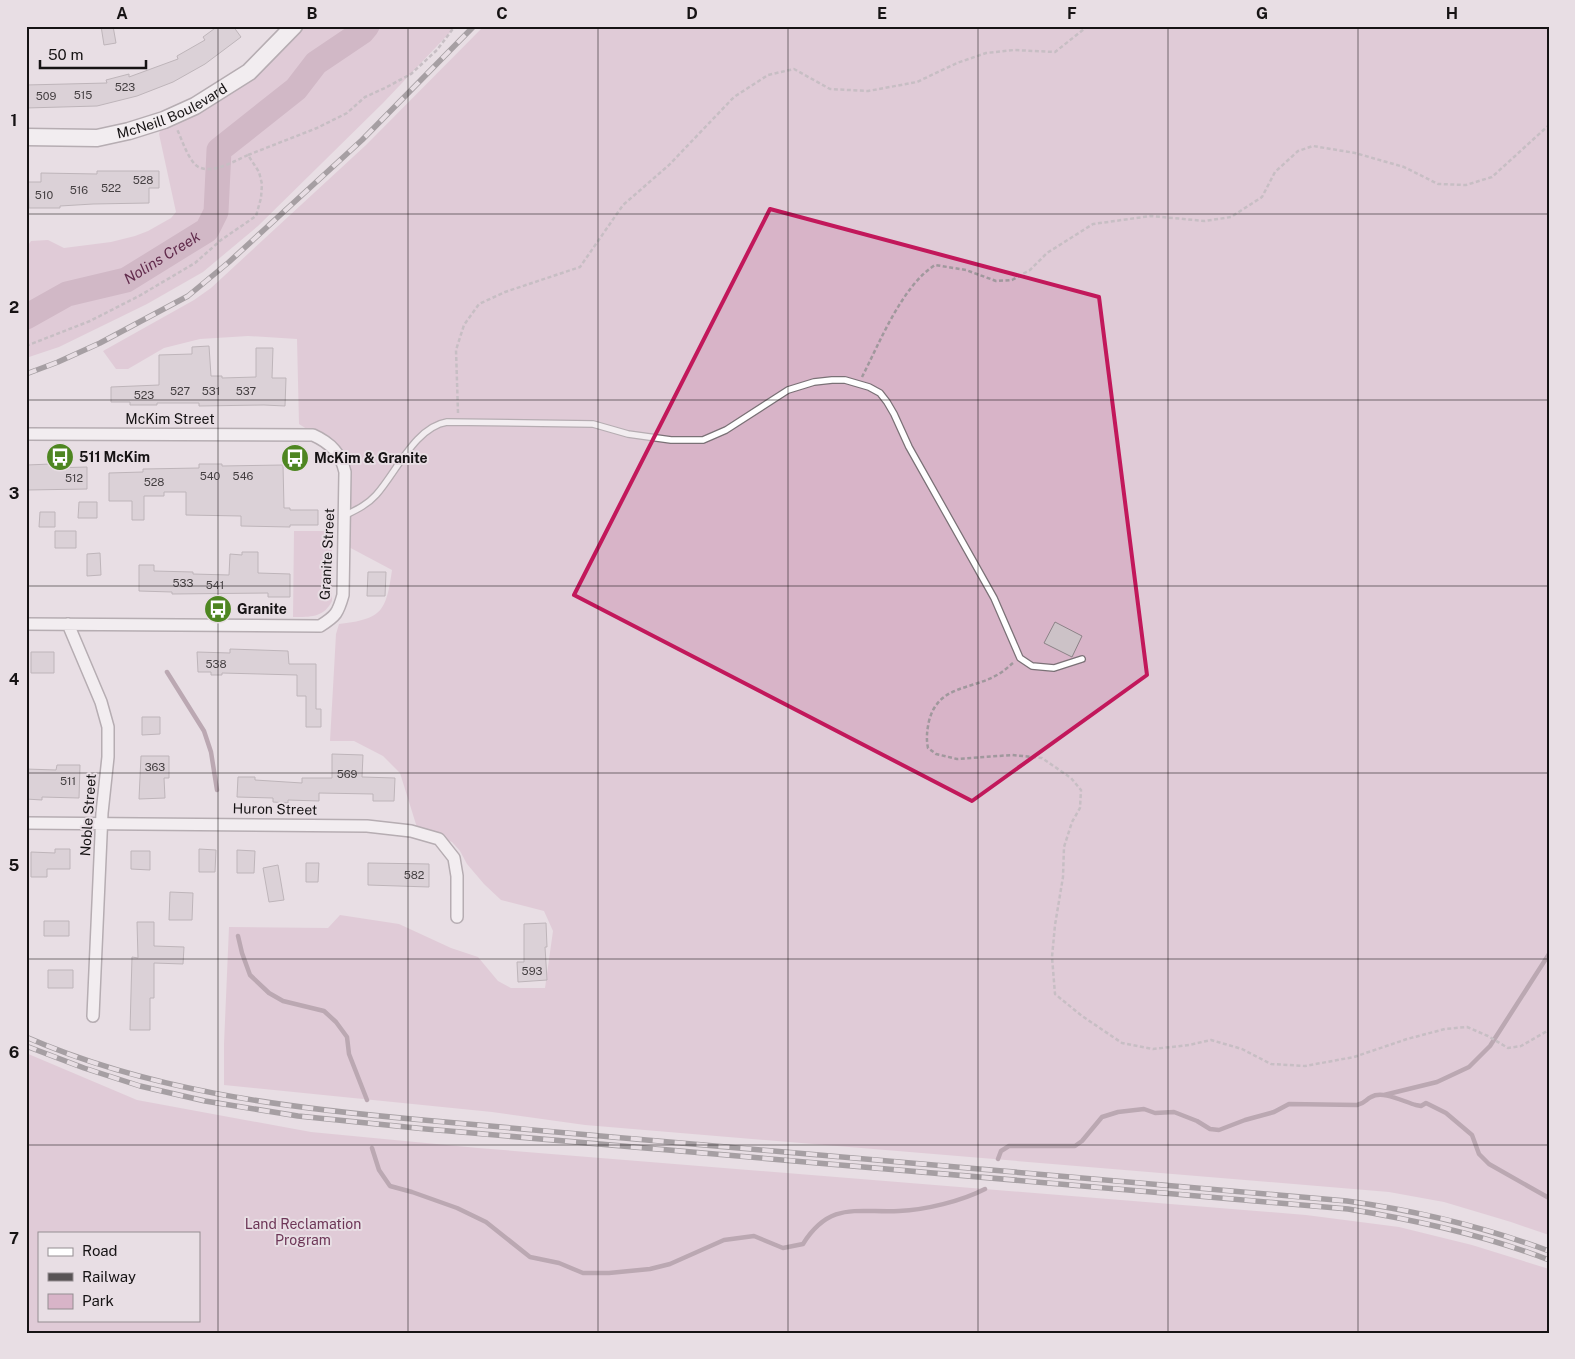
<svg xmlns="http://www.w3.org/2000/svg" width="1575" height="1359" viewBox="0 0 1575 1359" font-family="'Public Sans',sans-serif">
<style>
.green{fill:#d8b4c8;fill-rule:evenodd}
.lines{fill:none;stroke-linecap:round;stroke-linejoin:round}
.stream{stroke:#856777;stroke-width:4.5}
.river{stroke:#b58ba2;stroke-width:25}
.building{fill:#ccc2c7;stroke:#8c8287}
.lane-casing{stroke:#7a7176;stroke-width:8}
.street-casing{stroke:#7a7176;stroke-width:14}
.secondary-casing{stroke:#7a7176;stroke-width:19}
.path{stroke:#a0989d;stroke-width:2.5;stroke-dasharray:4 2.5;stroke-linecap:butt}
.lane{stroke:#fff;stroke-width:5.5}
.street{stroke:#fff;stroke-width:11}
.secondary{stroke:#fff;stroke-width:16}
.rail-casing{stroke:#585355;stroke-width:5.5}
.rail{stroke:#e8dee4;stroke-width:4;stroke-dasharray:11;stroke-linecap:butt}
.marked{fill:none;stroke:#c2185b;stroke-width:4;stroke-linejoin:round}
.grid{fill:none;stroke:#161314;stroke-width:1;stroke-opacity:0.55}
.labels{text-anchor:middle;stroke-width:4;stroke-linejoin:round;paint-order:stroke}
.number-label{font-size:11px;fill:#443f41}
.street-label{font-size:14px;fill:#161314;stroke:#e8dee4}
.poi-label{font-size:14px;font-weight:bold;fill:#161314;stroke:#e8dee4;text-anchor:start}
.park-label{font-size:14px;fill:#6d3657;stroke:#e8dee4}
.water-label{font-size:15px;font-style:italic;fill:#622c4d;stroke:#e8dee4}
.neatline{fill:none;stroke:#161314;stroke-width:2}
.grid-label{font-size:16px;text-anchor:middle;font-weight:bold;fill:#161314}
</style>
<rect width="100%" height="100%" fill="#e8dee4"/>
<path class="green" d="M293,26h163l-73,77 -125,123 -55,46 -56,32 -88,43 -33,11v-110l5,-7 17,-1 16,8 47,-6 24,-6 13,-5 23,-13 5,-6 -17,-78 5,-15 30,-14z
M484,26h1065v1209l-38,-13 -67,-20 -55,-10 -804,-67 -93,-13 -268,-27v-41l5,-117 99,1 12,-13 59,9 52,24 27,9 20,24 13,7h34l8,-57 -9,-20 -43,-11 -17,-16 -17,-20 -7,-13 -8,-9 -12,-4 -21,-4 -19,-61 -17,-17 -29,-15h-24l6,-107 3,-10c43,-5 47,-12 53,-54l-47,-25 1,-74 -33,-38 -14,-9 -2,-85 -49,-3 -48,3 -36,9 -36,21h-12l-13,-18 91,-51 17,-12 155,-143z
M294,531h38v70c-8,17 -23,16 -39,16z
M26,1053l111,47 174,32 167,16 828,67 93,12 73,18 77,24v64h-1523zM39,1233h160v87h-160z"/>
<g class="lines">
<path class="stream" d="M167,672l37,59 7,21 6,38
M238,936l4,17 8,22 19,18 14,8 41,10 12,11 11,15 2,17 18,46
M1384,1095l53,-13 32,-15 21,-21 59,-92
M372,1148l7,22 11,16 22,6 45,16 29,14 44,35 29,6 24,10h26l41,-4 20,-5 54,-24 30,-4 29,12 20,-4c27,-43 54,-31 96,-33 26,-1 63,-10 86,-22
M998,1159l3,-8 8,-5h66l7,-5 20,-24 16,-5 26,-3 11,4 19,-1 23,9 13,8 9,1 26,-10 29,-8 15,-8 68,1c9,-2 8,-5 14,-8 12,-7 33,5 45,8l5,1 5,-3 20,10 26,22 7,19 10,10 60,34"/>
<path class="river" id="s1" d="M26,317l41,-23 59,-14 81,-50 9,-18 3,-62 77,-61 20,-26 46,-31 5,-6"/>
</g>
<path class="building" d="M101,26h12l3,17 -12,2z
M218,26h15l8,11 -36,27 -32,18 -36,14 -40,10 -71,2v-23l81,-2 -1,-3 23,-6v3l49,-18 -1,-3 28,-16 -2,-3z
M97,171h62v17h-10v15l-56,1 -33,2v2h-31l-1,-26h13v-9l56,1z
M209,346l2,30h11v2l34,-1v-29h17l-1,30h14l-1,28 -21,-1 -65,1v-3h-42v2h-27v-3h-19v-15l48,-2v-30l33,-1v-7z
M51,464v4l36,-1v22l-60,1v-25z
M199,464h23v2l61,-1 1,43h6v2h28v15h-28v2l-49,-1v-10l-55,-1v-23h-22v4h-20v24h-12v-19h-23v-28l34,-1v-3l56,-1z
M79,502h18v16h-19z
M40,512h15v15h-16z
M55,531h21v17h-21z
M242,552h16v21l32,1v23h-22v-4l-96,1v-2l-33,-1v-26h15v6l39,1v2l36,1 1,-21 12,1z
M100,553l1,22 -14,1v-22z
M368,572h18l-1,24h-18z
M1055,622l27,14 -10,21 -28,-14z
M230,649l58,2 1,13h27v45h5v18h-15v-31h-9v-21l-75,-2v2h-11v-3h-13l-1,-20 33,1z
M31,652h23v21h-23z
M142,717h18v17l-18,1z
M332,754l31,1 -1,22 33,1 -1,23h-21v-7l-54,-1v8l-31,-1v3l-15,-1v-4l-36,-1 1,-20h17v3l47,3v-5h30z
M141,756h28v22h-5l1,20 -26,1z
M57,765h23l-1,33 -37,-1v3l-16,-1v-30l30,1z
M55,849h15v20h-23v8h-16v-25l24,1z
M199,849l17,1 -1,22h-16z
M237,850l18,1 -1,22h-17z
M131,851h19v19l-19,-1z
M306,863h13l-1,19h-12z
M368,863l61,1v23l-61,-2z
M278,865l6,35 -15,2 -6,-34z
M170,892l23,1 -1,27h-23z
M44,921h25v15h-25z
M137,922h17v24l30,1 -1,17 -29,-1v35h-4v32h-20l2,-73 6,1z
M546,923l1,24h-2l2,33 -29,2 -1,-20h7v-38z
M48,970h25v18h-25z"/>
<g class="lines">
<g class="lane-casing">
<path id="lane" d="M344,516c12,-6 23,-11 32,-21 20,-22 39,-68 71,-73l146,2 35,10 43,6h32l23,-10 62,-40 26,-8 18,-2h13l24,7 11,6 7,9 7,12 15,33 85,151 26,60 12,8 22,2 28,-9"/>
</g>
<g class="street-casing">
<path id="street" d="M26,434l287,1c18,8 28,19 32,37l-2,123c-5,18 -7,21 -23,31l-294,-2
M68,624l33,78 7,25v30l-6,56 -9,203
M26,823l341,3 44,5 28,8 15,19 3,18v41"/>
</g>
<g class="secondary-casing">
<g id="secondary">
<path id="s2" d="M26,137l71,1 32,-7 35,-11 31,-14 54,-34 45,-46"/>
</g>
</g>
<path class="path" d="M248,155l69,-27 30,-15 18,-16 20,-9 26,-14 26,-24 18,-24
M26,346l64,-25 49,-25 56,-33 26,-23 35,-24 5,-18 1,-14 -3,-12 -11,-17c-14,6 -43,24 -55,7 -7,-9 -11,-22 -16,-33
M862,377c18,-35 40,-91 73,-112l31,5 30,11 16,-1 18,-10 17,-17 46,-29 58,-8 54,5 26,-4 31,-20 13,-25 23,-21 15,-5 42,7 49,14 34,17 28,1 26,-8 57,-52
M458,413l-2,-63 8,-25 15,-21 26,-12 75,-25 43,-62 46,-40 65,-68 34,-22 26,-6 36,20 38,2 49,-9 40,-19 29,-10 28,-3 41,2 33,-26
M1013,663c-5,4 -10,9 -16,12 -26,15 -59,10 -68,46 -2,10 -3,17 -1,27l8,6 21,5 55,-4 30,3 29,20 10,12 -1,18 -8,14 -8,25 -1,30 -8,48 -3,32 3,37 27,22 40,27 31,6 36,-4 22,-5 31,9 29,15 34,2 49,-9 53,-18 38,-10 22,-2 21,9 20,12 13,-2 28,-16"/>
<use href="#lane" class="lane"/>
<use href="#street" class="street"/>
<use href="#secondary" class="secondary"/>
<g class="rail-casing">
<path id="rail" d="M26,374l32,-12 42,-19 88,-47 41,-34 133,-122 112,-114
M26,1037c122,53 254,70 386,82 66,6 133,12 200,18 245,21 490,43 735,64 72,10 134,25 202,50
M26,1046l58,22 56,18 65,15 93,15 128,13 922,80c68,11 136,26 201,51"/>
</g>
<use href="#rail" class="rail"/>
</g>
<path d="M0 0H1575V1359H0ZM770,209l329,88 48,378 -175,126 -398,-206z" fill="#e8dee4" fill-opacity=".55" fill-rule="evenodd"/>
<path class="marked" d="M770,209l329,88 48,378 -175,126 -398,-206z"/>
<path class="grid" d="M218,26v1307M408,26v1307M598,26v1307M788,26v1307M978,26v1307M1168,26v1307M1358,26v1307M26,214h1523M26,400h1523M26,586h1523M26,773h1523M26,959h1523M26,1145h1523"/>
<defs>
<g id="bus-disc" transform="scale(1.4375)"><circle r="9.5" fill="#4e8621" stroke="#e8dee4"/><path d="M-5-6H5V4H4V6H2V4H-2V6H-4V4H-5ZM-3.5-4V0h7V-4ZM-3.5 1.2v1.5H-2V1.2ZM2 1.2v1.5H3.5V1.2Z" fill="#fff"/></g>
</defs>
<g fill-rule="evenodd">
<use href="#bus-disc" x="60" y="457"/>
<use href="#bus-disc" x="295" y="458"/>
<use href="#bus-disc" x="218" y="609"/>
</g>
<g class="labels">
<g class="number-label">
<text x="125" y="91">523</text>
<text x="83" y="99">515</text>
<text x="46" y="100">509</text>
<text x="143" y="184">528</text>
<text x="111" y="192">522</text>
<text x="79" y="194">516</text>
<text x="44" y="199">510</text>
<text x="180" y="395">527</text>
<text x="211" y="395">531</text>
<text x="246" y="395">537</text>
<text x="144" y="399">523</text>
<text x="210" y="480">540</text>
<text x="243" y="480">546</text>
<text x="74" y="482">512</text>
<text x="154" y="486">528</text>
<text x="183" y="587">533</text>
<text x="215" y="589">541</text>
<text x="216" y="668">538</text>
<text x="155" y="771">363</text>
<text x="347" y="778">569</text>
<text x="68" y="785">511</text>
<text x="414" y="879">582</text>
<text x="532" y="975">593</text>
</g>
<g class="street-label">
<text dy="5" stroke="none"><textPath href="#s2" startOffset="151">McNeill Boulevard</textPath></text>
<text x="170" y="424">McKim Street</text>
<text transform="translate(327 554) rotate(-87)" y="5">Granite Street</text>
<text transform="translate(275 809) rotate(1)" y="5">Huron Street</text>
<text transform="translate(88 815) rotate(-86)" y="5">Noble Street</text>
</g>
<g class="poi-label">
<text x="79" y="462">511 McKim</text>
<text x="314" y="463">McKim &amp; Granite</text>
<text x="237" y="614">Granite</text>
</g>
<g class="park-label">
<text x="303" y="1229">Land Reclamation<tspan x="303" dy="16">Program</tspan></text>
</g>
<g class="water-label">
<text dy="5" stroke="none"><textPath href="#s1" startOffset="150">Nolins Creek</textPath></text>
</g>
</g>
<rect width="1575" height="1359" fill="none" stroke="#e8dee4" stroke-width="55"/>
<rect x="38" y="1232" width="162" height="90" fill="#e8dee4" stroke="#948d91"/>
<rect x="48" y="1248" width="25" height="8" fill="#ffffff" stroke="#948d91"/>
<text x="82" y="1256" font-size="15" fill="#161314">Road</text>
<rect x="48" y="1273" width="25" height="8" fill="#585355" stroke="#948d91"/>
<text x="82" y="1282" font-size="15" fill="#161314">Railway</text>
<rect x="48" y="1294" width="25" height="15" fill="#d8b4c8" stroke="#948d91"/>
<text x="82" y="1306" font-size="15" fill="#161314">Park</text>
<path d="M40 60v8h106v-8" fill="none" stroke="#161314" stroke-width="2.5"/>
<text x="48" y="60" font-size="15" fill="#161314" stroke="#e8dee4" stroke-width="4" paint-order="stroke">50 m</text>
<rect x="28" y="28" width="1520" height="1304" class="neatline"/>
<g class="grid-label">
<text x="122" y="19">A</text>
<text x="312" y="19">B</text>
<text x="502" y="19">C</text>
<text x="692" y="19">D</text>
<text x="882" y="19">E</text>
<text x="1072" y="19">F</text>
<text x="1262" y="19">G</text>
<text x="1452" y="19">H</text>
<text x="14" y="126">1</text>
<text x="14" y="313">2</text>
<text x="14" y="499">3</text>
<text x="14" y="685">4</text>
<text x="14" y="871">5</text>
<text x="14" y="1058">6</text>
<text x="14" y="1244">7</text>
</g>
</svg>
